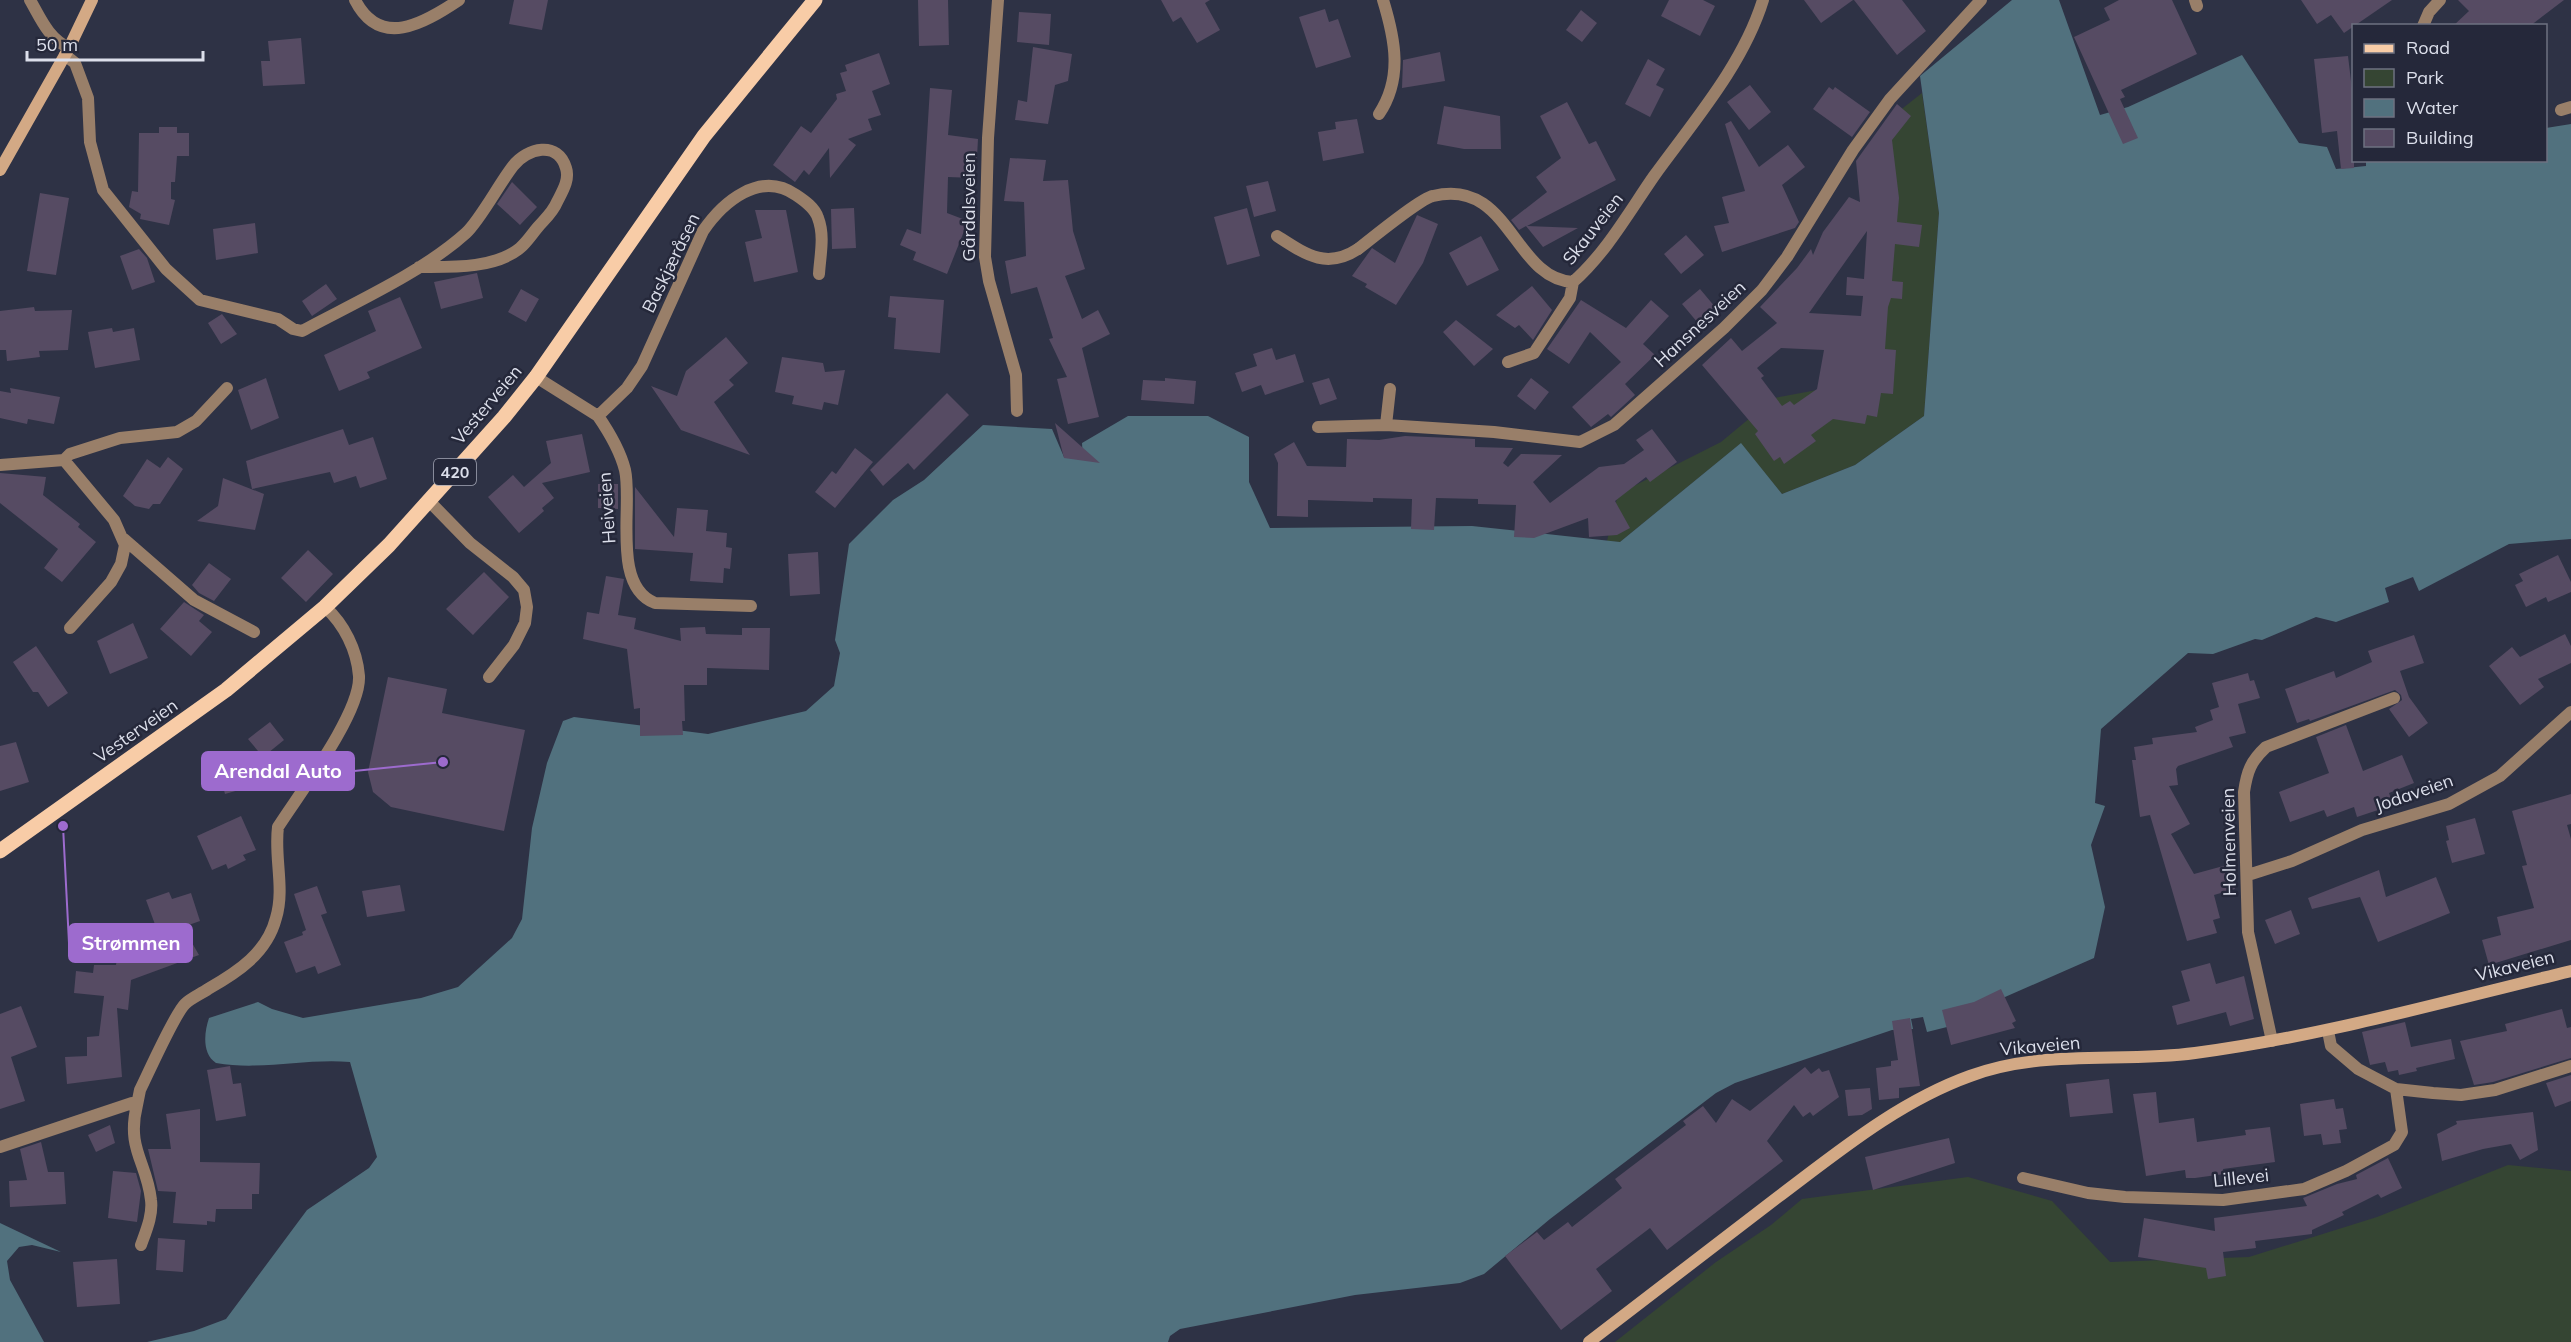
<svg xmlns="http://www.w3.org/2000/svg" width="2571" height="1342" viewBox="0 0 2571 1342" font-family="Mulish,sans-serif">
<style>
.green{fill:#354533}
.water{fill:#51717e}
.building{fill:#564b63;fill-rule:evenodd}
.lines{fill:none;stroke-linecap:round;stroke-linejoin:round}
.service{stroke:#997f69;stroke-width:12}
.minor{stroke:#997f69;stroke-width:12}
.secondary{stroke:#d3a985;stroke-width:12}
.primary{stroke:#f8cca7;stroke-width:15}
.labels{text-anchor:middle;stroke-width:5;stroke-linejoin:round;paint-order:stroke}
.shield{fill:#25283a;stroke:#a5a8b6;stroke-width:1.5}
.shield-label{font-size:16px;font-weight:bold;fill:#dcdfeb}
.street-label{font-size:18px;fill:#dcdfeb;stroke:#25283a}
.leader{fill:none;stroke:#9d6bce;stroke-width:2}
.callout-dot{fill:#9d6bce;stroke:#25283a;stroke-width:2}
.callout{fill:#9d6bce;stroke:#9d6bce;stroke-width:2}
.callout-label{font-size:20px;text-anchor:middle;font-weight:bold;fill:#fff}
</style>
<rect width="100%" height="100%" fill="#2e3245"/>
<path class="green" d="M1922,93l17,120 -15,203 -69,49 -73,29 -42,-50 -120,98 -13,-1 11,-47 103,-52 53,-44 86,-16 24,-259z
M2508,1165l63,6v171h-956l101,-80 55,-37 31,-26 166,-22 84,24 58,61 139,-5 128,-40z"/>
<path class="water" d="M2012,0h47l41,115 28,-8 114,-52 57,88 28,4 9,22 30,-3v-6h180v-32l25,-4v415l-62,5 -90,47 -6,-14 -28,11 4,14 -53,20 -20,-5 -54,23 -7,-1 -42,15 -25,-1 -87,76 -6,74 10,3 -14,39 14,62 -11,51 -89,39 -58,30 -20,5 -4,-15 -12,2 2,10 -21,1 -157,53 -19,10 -166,126 -66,55 -24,9 -105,12 -175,34 -10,7 -2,6h-1021l47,-11 32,-12 81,-109 62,-42 8,-11 -27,-95c-44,-4 -89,9 -134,1 -14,-9 -12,-30 -7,-45l49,-16 14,7 31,9 118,-20 37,-11 54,-49 10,-19 10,-91 15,-65 16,-42 11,-4 134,17 98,-23 28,-25 6,-33 -5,-13 14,-96 44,-44 31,-20 59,-55 69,4 12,28 19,3 -1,-17 46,-27h80l41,21v45l21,46 202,-2 148,16 121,-99 41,51 73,-29 69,-49 15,-203 -19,-137z
M0,1223l61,29 -29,-7 -13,2 -12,14 3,19 34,62h-44z"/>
<path class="building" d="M514,0h34l-6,30 -33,-6z
M918,0h30l1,45 -30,1z
M1161,0h49l-5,3 15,27 -23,13 -16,-26 -8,5z
M1669,0h34l12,6 -15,30 -39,-20z
M1804,0h49l-32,23z
M1854,0h48l24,31 -29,24z
M2119,0h53l25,54 -76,36 4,7 -5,2 18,39 -15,6 -49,-107 36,-17 -6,-12z
M2301,0h91l-48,33 -13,-18 -14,9z
M2458,0h106l-34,26h-77l16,-15z
M1325,9l4,13 9,-3 13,38 -35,11 -17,-51z
M1581,10l16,13 -15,19 -16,-12z
M1019,12l32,2 -2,31 -32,-3z
M301,38l4,46 -42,2 -2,-25h9l-2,-20z
M1033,47l39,7 -4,27 -13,4 -7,39 -33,-4 3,-20 9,2z
M1440,52l5,29 -43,7 1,-28z
M879,53l11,31 -18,7 9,24 -13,4 4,11 -24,9 8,6 -26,33 -1,-30 -20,27 -5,-5 -9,12 -22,-17 28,-39 10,7 26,-34 -1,-5 10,-3 -6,-18 7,-2 -2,-6z
M2348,56l6,50v62l-13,1 -4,-38 -15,2 -8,-74z
M1648,59l17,10 -9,16 8,4 -14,28 -25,-13z
M1750,85l21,27 -22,18 -22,-28z
M1829,87l4,3 2,-3 35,25 -18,25 -39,-28z
M930,88l22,2 -4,45 30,4 -2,36 -2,3 -26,-1 -1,36 21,8 -21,53 -34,-14 3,-8 -16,-7 7,-16 14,5z
M1567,102l22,42 7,-3 20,39 -89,46 51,2 -35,19 -17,-21 -7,4 -8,-10 36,-28 -11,-15 25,-19 -21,-42z
M1897,104l14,12 -19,24 7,58 -2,24 25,3 -3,22 -24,-3 -3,37 11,1 -1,17 -11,-1 -3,9 -3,42 11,1 -3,44 -12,-1 -4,24 -10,-2 -2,9 -32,-5 -22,16 5,6 -32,23 -4,-7 -6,4 -19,-27 3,-3 -56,-66 29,-27 11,13 35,-28 -17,-16 37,-39 14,-19 2,6 10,-23 26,-35 11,5 -4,-41zM1867,231l-3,48 -17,-2 -1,18 17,1 -2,20 -52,-3zM1781,348l43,2 -7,39 -23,16 -4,-4 -8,5 -21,-28 3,-2 -7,-8z
M1444,106l56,10 1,33h-37l-27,-5z
M1357,119l7,34 -41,8 -5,-29 18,-3 -1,-7z
M1731,121l28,46 29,-22 17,22 -23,18 17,37 -4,6 -73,24 -8,-26 15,-3 -7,-26 23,-6 -20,-67z
M159,127h18v6h12v23h-12l-2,26h-4v17l4,1 -6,25 -29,-6 1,-5 -12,-7 3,-16 6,1 1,-59h20z
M1010,158l36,2 -3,21 25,-1 5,51 12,38 -20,7 17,43 16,-9 12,24 -28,14 17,69 -31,7 -11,-45 10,-2 -18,-38 4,-1 -16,-51 -26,7 -6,-33 21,-5 -2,-54 -20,-1z
M1268,181l8,30 -22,6 -8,-31z
M512,182l25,25 -17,18 -23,-21z
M40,193l29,5 -13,77 -29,-4z
M854,208l2,40 -24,1 -1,-40z
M1247,208l13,48 -33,9 -13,-48z
M755,210h31l12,62 -44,10 -9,-40 17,-4z
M1417,215l21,9 -15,39 -27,42 -31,-18 2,-3 -15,-8 20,-28 23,15z
M255,223l3,30 -42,7 -3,-31z
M1686,235l18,20 -23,19 -17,-20z
M1481,236l18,34 -32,16 -18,-33z
M139,249l8,9 8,24 -23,8 -12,-34z
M477,273l6,25 -42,11 -7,-27z
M326,284l11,15 -25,17 -10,-15z
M1532,286l20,24 -19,30 -14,-15 -4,3 -19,-13z
M521,289l18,10 -13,23 -18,-10z
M1700,289l21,25 -18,15 -21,-25z
M890,296l54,4 -4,53 -46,-4 2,-31 -8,-1z
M400,297l22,51 -55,24 3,6 -31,13 -15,-36 52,-24 -8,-20z
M1581,300l45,28 25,-28 18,16 -26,28 12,11 -30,29 10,11 -24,22 -3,-3 -17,13 -19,-20 49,-45 -31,-30 -21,32 -22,-15z
M34,307l1,4 37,-1 -4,40 -29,1 1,6 -33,4 -1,-11h-6v-39z
M222,314l15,20 -16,10 -13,-21z
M1456,320l37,29 -19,17 -31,-34z
M112,328l1,4 21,-4 6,32 -45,8 -7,-36z
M726,337l22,26 -19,17 5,5 -20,17 36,53 -69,-25 -30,-44 26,10 9,-25z
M1272,348l4,12 19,-6 9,28 -39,13 -4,-10 -19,7 -7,-19 22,-7 -4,-12z
M782,357l41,6 2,9 20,-2 -7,35 -14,-3 -2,8 -30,-6 2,-8 -19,-4z
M266,378l13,40 -28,12 -13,-40z
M1165,378l31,3 -2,23 -53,-4 2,-20 22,1z
M1329,378l8,21 -17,6 -8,-22z
M1531,378l18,14 -14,18 -18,-14z
M10,388l50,9 -6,27 -26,-5 -1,5 -27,-6v-27l11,2z
M947,393l22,22 -55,55 -6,-7 -25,23 -13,-16z
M1055,423l45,40 -36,-5z
M343,429l6,16 24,-8 14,42 -27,9 -4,-12 -22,7 -4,-11 -78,17 -6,-28z
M1652,429l25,33 -27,20 -4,-5 -31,24 15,27 -13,7 -28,2 -1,-19 -54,20 -20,-1 2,-32 -38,-1v-5l-42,-1 -2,32 -23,-1 1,-30 -39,-1v4l-65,-2v17l-31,-1 1,-53 -4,-9 20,-12 13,24 39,1 1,-28 32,1 26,-4 70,3v8l38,1 -10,15 5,4 13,-13 41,1 -29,27 17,21 49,-36 25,-3 20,-14 -8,-10z
M582,434l8,38 -48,11 12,15 -12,10 2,3 -25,22 -31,-36 25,-22 11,12 27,-24 -5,-22z
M855,448l18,14 -38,46 -20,-16 17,-21 4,3z
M168,457l15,12 -23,35h-7l-4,5 -14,-3 -12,-10 24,-37 13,9z
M0,473l46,4 -3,18 37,29 -2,3 18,15 -34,40 -18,-14 14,-19 -58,-46z
M223,478l41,16 -9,36 -58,-9 21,-15z
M598,484h20v25l-20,-1z
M635,487l39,50 3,-29 31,2 -2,21 21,2 -1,14 6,1 -2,21 -6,-1 -1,15 -33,-2 3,-28 -58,-4z
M308,550l25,24 -27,28 -25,-24z
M818,552l2,42 -30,2 -2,-42z
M2558,555l13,27v10l-23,10 -2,-5 -20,10 -11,-22 8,-4 -4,-7z
M209,563l22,16 -17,22 -15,-8 -7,-8z
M484,572l25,25 -36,38 -27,-26z
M606,576l18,3 -6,36 18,3 -2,11 47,12 -1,-13 25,-1 1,7 36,1v-7h28l-1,42 -62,-2v17h-23l1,36h-3l1,14 -43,1v-28l-6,1 -7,-60 -44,-10 4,-27 12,2z
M184,602l20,13 -5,6 13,11 -21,24 -31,-27z
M133,623l15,35 -38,16 -13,-33z
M2565,634l6,12v17l-33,16 6,8 -24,18 -31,-39 23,-19 8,10z
M2414,635l10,28 -24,8 9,26 19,26 -19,14 -20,-28 13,-9 -1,-5 -6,-5 -85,31 -1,-2 -12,4 -12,-34 49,-18 2,7 36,-16 -4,-11z
M36,646l32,47 -20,14 -10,-15h-5l-20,-30z
M2248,673l2,8 4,-1 6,18 -22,6 8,29 -17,4 4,10 -55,19 -2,3 2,16 -9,1 21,38 -19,10 23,40 33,-9 8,24 -21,6 6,23 -7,2 4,13 -30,8 -37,-126 -10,2 -8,-57h4l-2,-13 19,-3 -1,-6 45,-6 -2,-5 18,-7 -3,-10 9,-3 -7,-24z
M388,677l59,12 -5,24 83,17 -21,101 -113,-24 -18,-15 -5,-20z
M270,722l14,18 -21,17 -15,-18z
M2346,725l17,46 39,-16 12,28 -25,10 4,12 -36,12 -3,-10 -27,10 -3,-7 -34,12 -11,-30 50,-19 -13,-36z
M16,742l13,40 -29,9v-45z
M245,760l8,26 -28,8 -7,-26z
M2571,794v30l-4,1 4,14v101l-82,25 -7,-25 19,-5 -4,-18 37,-9 -12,-42 5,-1 -15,-54z
M241,816l15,34 -13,5 3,5 -18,9 -2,-5 -14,6 -15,-34z
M2475,818l10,36 -33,9 -6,-22 3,-1 -3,-14z
M2379,870l7,27 50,-20 14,36 -72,29 -18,-45 -48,12 -4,-11z
M400,885l5,26 -38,6 -5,-26z
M317,886l10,27 -6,2 20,50 -23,9 -3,-8 -19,7 -12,-31 19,-7 -1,-3 4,-2 -12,-36z
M169,892l3,7 19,-6 9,28 -17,6 16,28 -68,25 -3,30 -11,-2 5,69 -55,7 -2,-27 22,-1v-19l12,-1 5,-40 -30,-3 2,-22 17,2 1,-8h22l3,-20 15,2 26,-9 -14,-38z
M2291,910l9,24 -25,10 -10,-24z
M2210,963l6,21 28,-8 10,43 -24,7 -4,-14 -49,13 -5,-19 18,-5 -9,-30z
M2001,989l15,32 -4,2 3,5 -64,17 -9,-35 32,-8z
M21,1006l16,41 -26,10 14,44 -25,8v-95z
M2562,1009l5,19 4,-1v31l-78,24 -19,3 -14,-44 47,-10 -2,-7z
M1910,1018l10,68 -21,2v10l-20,2 -3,-32 15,-2v-5l7,-1 -6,-39z
M2405,1022l6,25 40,-8 4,20 -39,9 1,3 -18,4 -1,-5 -10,2 -3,-10 -15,3 -8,-33z
M230,1066l3,18 8,-1 5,33 -30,5 -9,-51z
M1805,1067l6,7 8,-6 3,4 7,-2 10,27 -26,19 -3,-4 -7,5 -9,-12 -27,36 16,20 -116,89 -17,-22 -54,41 16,22 -51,39 -56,-74 32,-24 7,8 24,-18 4,5 50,-39 -7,-9 71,-54 -3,-4 20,-15 13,17 16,-24 18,12z
M2571,1075v26l-16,6 -9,-24z
M2109,1079l4,34 -43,4 -4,-33z
M1870,1088l2,21 -10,6 -14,1 -3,-26z
M2156,1092l3,31 35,-5 3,24 49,-7 -1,-5 25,-3 5,35 -52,7 1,5 -29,4h-9l-1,-8 -39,6 -13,-82z
M2334,1099l2,10 7,-1 4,21 -8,1 2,13 -18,2 -2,-11 -17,2 -4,-32z
M200,1109v53l60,1 -1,31h-7v15h-36l-1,13 -8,-1v4l-34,-2 3,-31 -18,-1 -10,-42h23l-5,-35z
M2533,1112l5,38 -18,10 -9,-16 -28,5 -41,12 -5,-27 20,-10 -1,-3z
M110,1125l5,18 -19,9 -8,-17z
M1949,1138l6,25 -82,27 -8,-33z
M41,1142l7,30h16l2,32 -56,3 -1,-26 18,-1 -7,-31z
M2388,1158l14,30 -21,10 -3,-4 -36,18 2,3 -32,15v4l-57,7 1,7 -33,4 3,24 -18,3 -2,-11 -68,-11 6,-39 71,13 -1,-13 93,-12 -4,-8 34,-14 20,-5 -1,-4z
M113,1171l23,2 5,18 -4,31 -29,-4z
M158,1238l27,2 -2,32 -27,-2z
M117,1259l3,45 -43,3 -4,-45z"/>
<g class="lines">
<path class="service" d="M2195,0l2,6
M1277,236c28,18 49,34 81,13"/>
<path class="minor" d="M30,0c11,19 18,38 39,48
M355,0c25,49 68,24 104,0
M998,0l-10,138 -3,119 4,24 27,94 1,36
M2423,26l6,-14 11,-12
M65,55l10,8 13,35 2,44 13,48 63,79 34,31 78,19 15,10 9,2c52,-28 121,-59 164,-98 14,-13 33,-49 47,-67 14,-18 45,-26 53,2 4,12 -4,24 -9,34 -4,10 -12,17 -19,25 -6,7 -11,15 -18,21 -25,21 -71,19 -101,19
M2561,110l10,-3
M1379,114c24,-36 16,-75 4,-114
M1358,249c13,-10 63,-51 75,-53 77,-19 80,83 140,86 33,-29 56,-70 81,-106 39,-54 89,-111 109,-176
M1508,362l26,-9 36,-55 3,-16
M536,377l62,39 29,-28 15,-22 61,-135c20,-29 57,-61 93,-36 9,6 19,13 22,23 7,18 2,38 1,56
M598,416c11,16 22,34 27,54 8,35 -14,116 30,133l96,3
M1386,425l4,-36
M1318,427l68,-2 108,7 86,10 34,-17 110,-97 38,-38 25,-33 66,-107 37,-51 91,-99
M64,460l6,-6 50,-16 57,-6 19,-11 31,-33
M0,465l64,-5 50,60 11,25 -4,19 -10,18 -41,46
M429,501l41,42 43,34 11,13 3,17 -2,16 -11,22 -25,32
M124,539l70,61 60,32
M2248,875l44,-14 70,-31 87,-26 51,-28 71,-64
M2328,1031l3,15 27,23 38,20 37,4 28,2 34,-5 76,-24
M2272,1041l-24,-109 -4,-140c3,-21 7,-31 22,-45l128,-49
M137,1105c-11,44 10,57 14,95 2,15 -5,31 -10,45
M0,1147l132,-44 5,2 3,-15c9,-18 34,-75 45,-86 6,-6 16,-10 23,-15 30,-17 59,-36 68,-71 9,-30 -2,-60 2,-91 21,-33 83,-114 81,-151 -2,-26 -15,-52 -34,-69
M2023,1178l65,15 37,4 98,3 81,-11 42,-18 48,-26 8,-13 -6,-43"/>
<path class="secondary" d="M0,170l69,-122 23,-48
M1589,1342c63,-48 126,-96 189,-145 60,-45 120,-95 192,-121 72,-27 150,-13 225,-23 128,-17 251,-52 376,-82"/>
<path class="primary" d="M0,851l226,-161 99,-83 64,-62 115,-128 32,-40 168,-241 111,-136"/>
</g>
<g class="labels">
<rect class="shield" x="434" y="459" width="42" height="26" rx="4.5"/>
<g class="shield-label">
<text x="455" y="478">420</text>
</g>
<g class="street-label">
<text transform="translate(969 207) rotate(-90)" y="6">Gårdalsveien</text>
<text transform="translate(1593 229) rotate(-52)" y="6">Skauveien</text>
<text transform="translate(671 263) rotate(-64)" y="6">Baskjæråsen</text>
<text transform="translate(1700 324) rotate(-43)" y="6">Hansnesveien</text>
<text transform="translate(487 405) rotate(-50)" y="6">Vesterveien</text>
<text transform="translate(607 508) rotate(-94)" y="6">Heiveien</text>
<text transform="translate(136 731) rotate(-35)" y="6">Vesterveien</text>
<text transform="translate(2414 793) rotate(-19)" y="6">Jodaveien</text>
<text transform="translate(2229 842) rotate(-91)" y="6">Holmenveien</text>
<text transform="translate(2515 966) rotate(-14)" y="6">Vikaveien</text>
<text transform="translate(2040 1046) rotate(-5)" y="6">Vikaveien</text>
<text transform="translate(2241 1178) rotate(-6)" y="6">Lillevei</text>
</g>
</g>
<path class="leader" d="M443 762L354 771M63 826L69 943"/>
<g class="callout-dot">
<circle cx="443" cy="762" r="6"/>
<circle cx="63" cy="826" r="6"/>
</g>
<g class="callout">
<rect x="202" y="752" width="152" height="38" rx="6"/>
<rect x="69" y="924" width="123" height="38" rx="6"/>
</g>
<g class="callout-label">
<text x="278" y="778">Arendal Auto</text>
<text x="131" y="950">Strømmen</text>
</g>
<rect x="2352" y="24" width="195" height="138" fill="#25283a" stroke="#6e7181" stroke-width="1.5"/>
<rect x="2364" y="44" width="30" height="9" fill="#f8cca7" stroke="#6e7181" stroke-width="1.5"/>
<text x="2406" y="54" font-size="18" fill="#dcdfeb">Road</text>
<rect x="2364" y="69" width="30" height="18" fill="#354533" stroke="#6e7181" stroke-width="1.5"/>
<text x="2406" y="84" font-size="18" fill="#dcdfeb">Park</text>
<rect x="2364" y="99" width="30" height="18" fill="#51717e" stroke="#6e7181" stroke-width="1.5"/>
<text x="2406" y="114" font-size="18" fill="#dcdfeb">Water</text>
<rect x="2364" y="129" width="30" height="18" fill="#564b63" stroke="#6e7181" stroke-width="1.5"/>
<text x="2406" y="144" font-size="18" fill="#dcdfeb">Building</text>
<path d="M27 51v9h176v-9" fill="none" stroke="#dcdfeb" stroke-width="3"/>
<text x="36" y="51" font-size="18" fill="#dcdfeb" stroke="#25283a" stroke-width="4.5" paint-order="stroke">50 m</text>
</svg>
